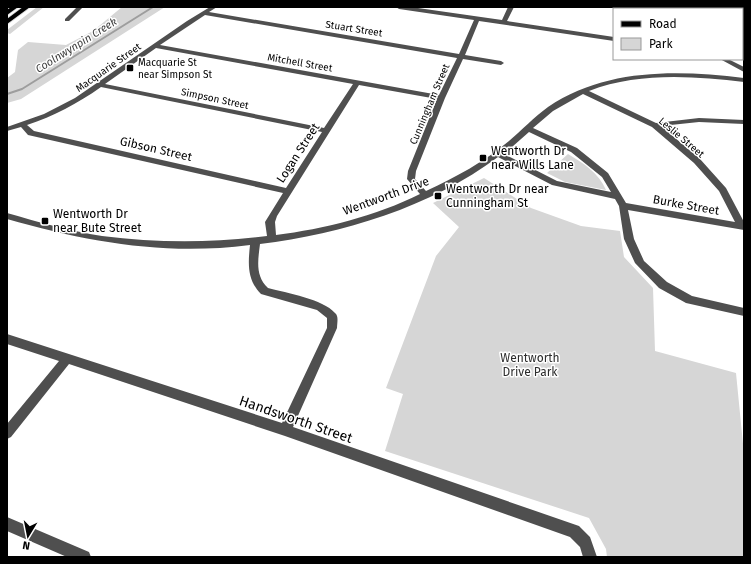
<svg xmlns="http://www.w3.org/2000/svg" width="751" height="564" viewBox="0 0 751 564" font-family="'Fira Sans',sans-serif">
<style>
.green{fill:#d6d6d6}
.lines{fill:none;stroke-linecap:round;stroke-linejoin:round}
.stream{stroke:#9d9d9d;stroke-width:2}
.major-casing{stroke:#dbdbdb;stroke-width:2}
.minor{fill:#4f4f4f;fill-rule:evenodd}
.major{fill:#000;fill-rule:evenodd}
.poi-dot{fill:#000;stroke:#fff;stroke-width:1.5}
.labels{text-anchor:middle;stroke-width:3;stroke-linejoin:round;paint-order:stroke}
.far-street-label{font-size:10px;fill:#000;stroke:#fff}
.far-poi-label{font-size:10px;fill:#000;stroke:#fff;text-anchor:start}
.far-water-label{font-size:11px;font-style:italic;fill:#3e3e3e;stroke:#fff}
.street-label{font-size:12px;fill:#000;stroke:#fff}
.poi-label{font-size:12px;fill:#000;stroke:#fff;text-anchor:start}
.park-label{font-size:12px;fill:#2d2d2d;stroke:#fff}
.near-street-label{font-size:14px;fill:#000;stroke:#fff}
</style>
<rect width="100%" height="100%" fill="#fff"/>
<path class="green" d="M37,7h7l-34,27 -3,-1v-3z
M122,7h43l-144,92 -14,4v-25l8,-6 3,-22 10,-8 38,3 27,-14z
M568,154c15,9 31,19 38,36l-41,-8 -18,-9z
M484,178l47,30 50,18 39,5 4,26 29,31 2,63 81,22 8,81v103h-137l-1,-8 -17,-31 -204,-67 18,-57 -17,-6 50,-132 23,-29 -26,-24z"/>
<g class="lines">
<path class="stream" d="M7,94l15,-5 131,-82"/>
<g class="major-casing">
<path id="major" d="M11,7h7l-11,8v-5z
M23,7h7l-23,17v-5z
M718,7h8l3,2h-8z
M742,18h2v4h-2z"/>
</g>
<path class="minor" d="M77,7h6l-14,14h-4v-2z
M210,7h7l-8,5 250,42 15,-34 -75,-11 -3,-2h15l91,13 6,-13h6l-7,14 107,16v4l-135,-20 -14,34 36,6 3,2 -3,2 -38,-6 -18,39 -29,73 -1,8 11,12c30,-14 58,-29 83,-50 13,-11 25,-24 39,-34 58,-39 129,-37 196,-29v4c-51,-6 -106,-10 -155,9l67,32 43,-5 45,2v4l-45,-2 -38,4 39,33 26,29 18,34v8l-116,-20 6,29 10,22 23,21 25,14 52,12v8l-58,-13 -27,-15 -24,-25 -11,-24 -5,-33 -4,-7 -63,-14 -54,-28c-67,50 -156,77 -238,87 -2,16 -5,32 8,44 19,5 55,11 67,25 4,3 2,10 2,15l-44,99 286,99 11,11 7,20h-14l-3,-10 -10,-10 -285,-101 -216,-72 -58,73 -4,2v-15l52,-63 -52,-17v-10l275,89 45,-95v-10l-10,-8 -56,-16c-14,-14 -13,-30 -11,-49 -85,11 -162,-3 -243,-26v-6c31,9 63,18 95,23 55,7 110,7 165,0l-2,-14 18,-29 -255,-58 -7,-8 -14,4v-4l37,-13 31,-16 112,-77zM205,15l252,43 -18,37 -279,-50zM156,48l197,36 -29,44 -219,-44zM359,85l78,14 -29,72 -1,8 13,15c-44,22 -96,35 -144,41l-1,-13 2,-6zM101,87l221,45 -36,56 -252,-57 -7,-6c27,-9 50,-21 74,-38zM583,94l69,33 42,36 25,28 16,31 -109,-19 -18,-30 -31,-25 -44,-20 20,-17zM529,132l42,20 31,25 9,15 -54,-11 -53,-27z
M611,7h14l5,2h-14z
M720,59h8l16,8v5z
M7,517l82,35 2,5h-24l-60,-26z"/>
<use href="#major" class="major"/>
</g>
<g class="poi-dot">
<rect x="126" y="64" width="8" height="8" rx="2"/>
<rect x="479" y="154" width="8" height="8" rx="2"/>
<rect x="434" y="192" width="8" height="8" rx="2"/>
<rect x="41" y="217" width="8" height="8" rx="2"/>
</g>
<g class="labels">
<g class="far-street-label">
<text transform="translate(354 28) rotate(9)" y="4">Stuart Street</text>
<text transform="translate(300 62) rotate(10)" y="4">Mitchell Street</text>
<text transform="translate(108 67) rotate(-35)" y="4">Macquarie Street</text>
<text transform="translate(215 98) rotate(12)" y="4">Simpson Street</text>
<text transform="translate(429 104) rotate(-67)" y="4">Cunningham Street</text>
<text transform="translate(682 137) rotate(40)" y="4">Leslie Street</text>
</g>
<g class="far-poi-label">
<text x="138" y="66">Macquarie St<tspan x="138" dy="12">near Simpson St</tspan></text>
</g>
<g class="far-water-label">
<text transform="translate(76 45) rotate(-32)" y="4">Coolnwynpin Creek</text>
</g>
<g class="street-label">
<text transform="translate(156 149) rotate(13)" y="4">Gibson Street</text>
<text transform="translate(298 153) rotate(-57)" y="4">Logan Street</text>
<text transform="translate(386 196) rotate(-20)" y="4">Wentworth Drive</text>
<text transform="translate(686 205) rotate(10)" y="4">Burke Street</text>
</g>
<g class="poi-label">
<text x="491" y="155">Wentworth Dr<tspan x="491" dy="14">near Wills Lane</tspan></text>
<text x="446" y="193">Wentworth Dr near<tspan x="446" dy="14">Cunningham St</tspan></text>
<text x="53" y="218">Wentworth Dr<tspan x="53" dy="14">near Bute Street</tspan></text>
</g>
<g class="park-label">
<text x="530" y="362">Wentworth<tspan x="530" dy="14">Drive Park</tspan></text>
</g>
<g class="near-street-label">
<text transform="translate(296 419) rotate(19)" y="5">Handsworth Street</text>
</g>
</g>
<rect width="751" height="564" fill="none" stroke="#000000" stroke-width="16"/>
<rect x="613" y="8" width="130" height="52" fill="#ffffff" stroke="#999999"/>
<rect x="621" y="21" width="20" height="6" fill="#000000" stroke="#999999"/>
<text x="649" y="28" font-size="12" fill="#000000">Road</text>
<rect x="621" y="38" width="20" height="12" fill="#d6d6d6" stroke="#999999"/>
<text x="649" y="48" font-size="12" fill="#000000">Park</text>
<g transform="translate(28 536) rotate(190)" stroke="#ffffff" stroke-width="3" paint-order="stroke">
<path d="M0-3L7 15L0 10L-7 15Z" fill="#000000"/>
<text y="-6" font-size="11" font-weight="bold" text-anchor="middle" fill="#000000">N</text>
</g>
</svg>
